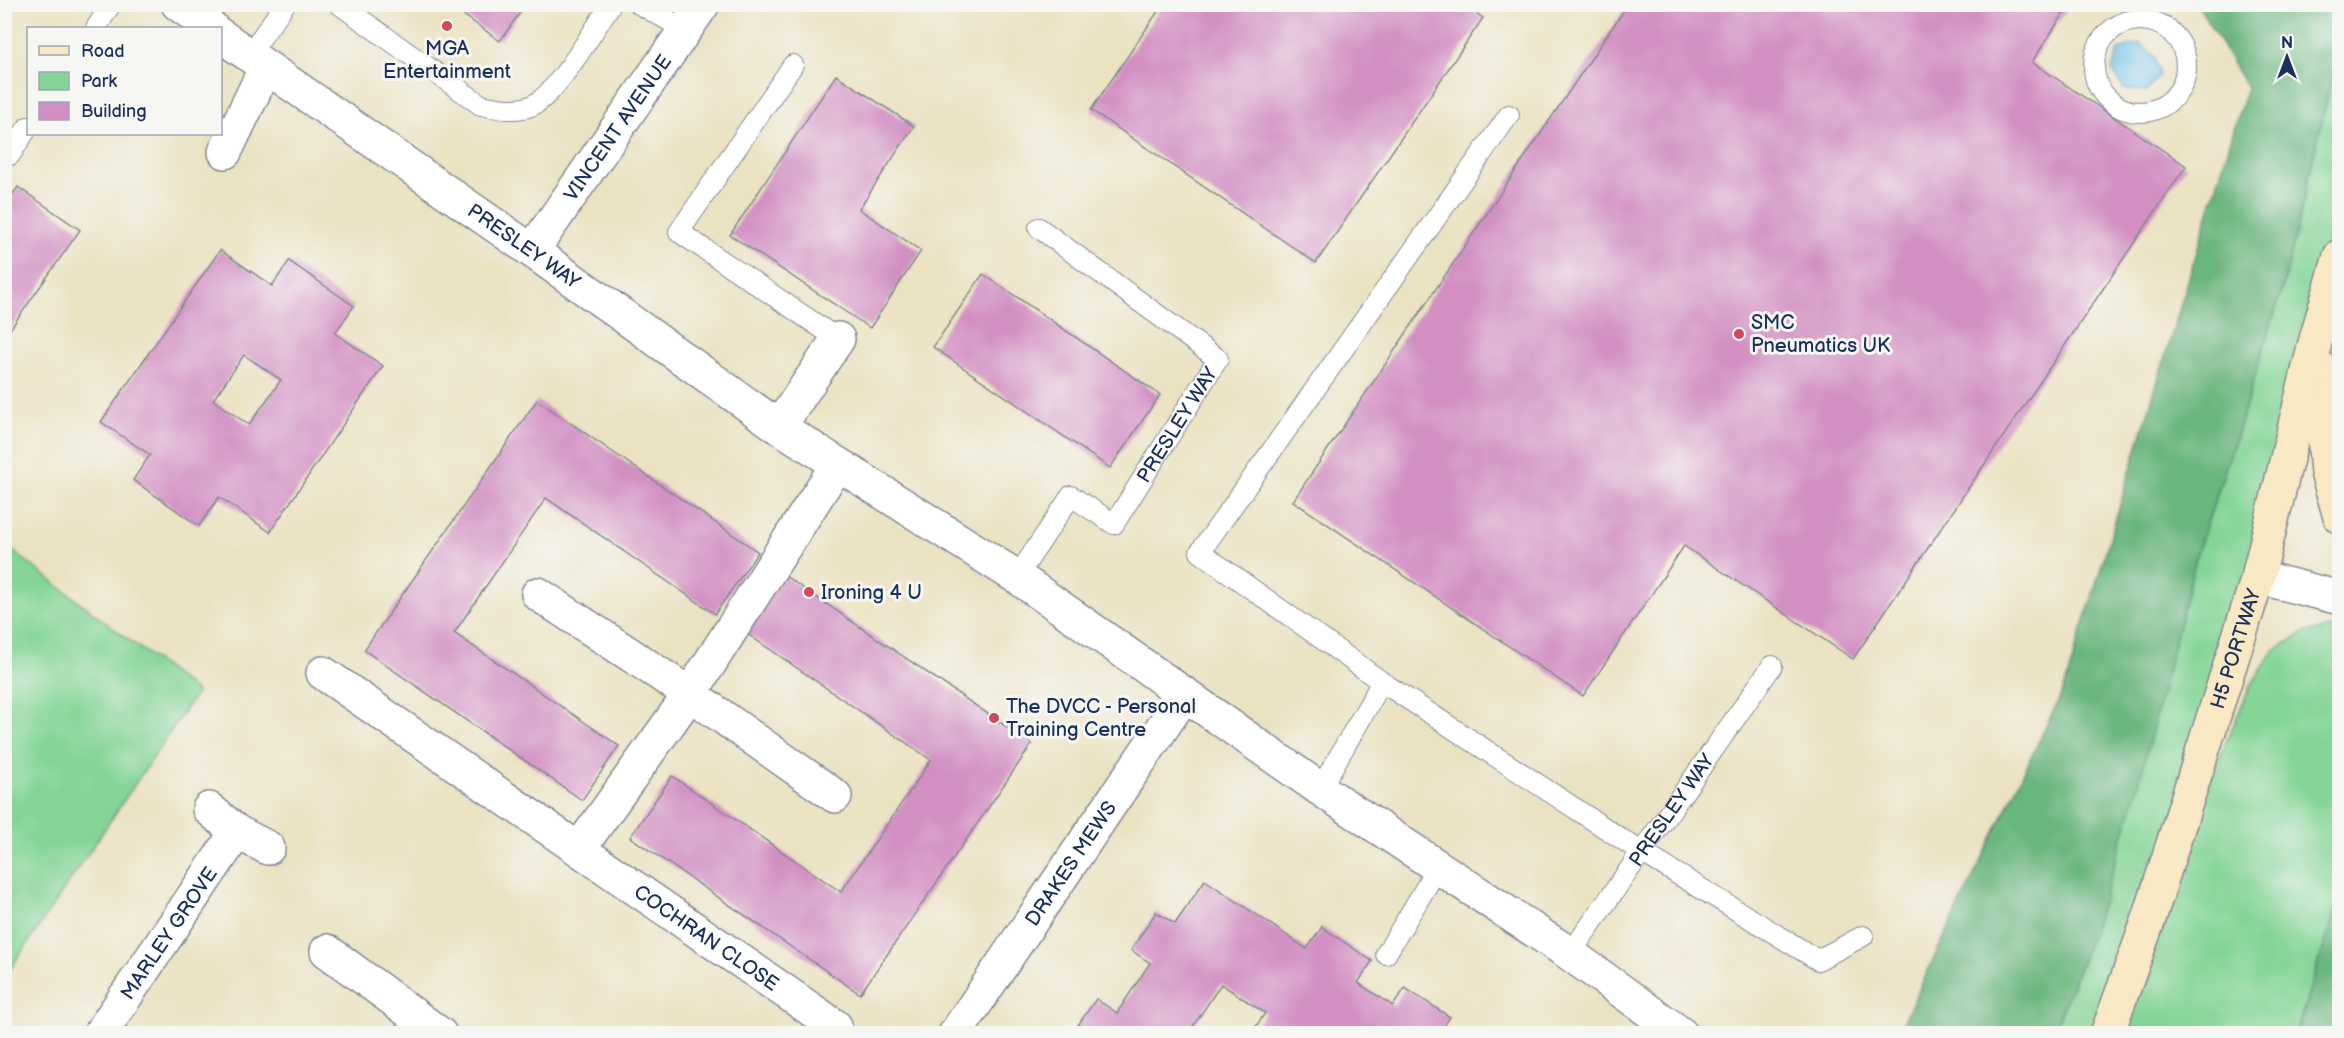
<svg xmlns="http://www.w3.org/2000/svg" width="2344" height="1038" viewBox="0 0 2344 1038" font-family="'Balsamiq Sans',sans-serif">
<style>
.green{fill:#83d496;stroke:#4f827a;stroke-width:1.5}
.forest{fill:#6ab67f;stroke:#42726e;stroke-width:1.5}
.water{fill:#6dc0e9;stroke:#4478a4;stroke-width:1.5}
.building{fill:#d290c2;fill-rule:evenodd}
.lines{fill:none;stroke-linecap:round;stroke-linejoin:round}
.lane-casing{stroke:#838890;stroke-width:22}
.street-casing{stroke:#838890;stroke-width:36}
.secondary-casing{stroke:#838890;stroke-width:36}
.lane{stroke:#fff;stroke-width:20}
.street{stroke:#fff;stroke-width:33}
.secondary{stroke:#f8e8c3;stroke-width:33}
.poi-dot{fill:#d1495b;stroke:#f6f6f2;stroke-width:2}
.labels{text-anchor:middle;stroke-width:6;stroke-linejoin:round;paint-order:stroke}
.poi-label{font-size:20px;fill:#1b2f5e;stroke:#f6f6f2;text-anchor:start}
.street-label{font-size:20px;fill:#1b2f5e;stroke:#f6f6f2}
</style>
<rect width="100%" height="100%" fill="#f6f6f2"/>
<filter id="ink" filterUnits="userSpaceOnUse"><feTurbulence type="fractalNoise" baseFrequency=".0167" numOctaves="2"/><feDisplacementMap in="SourceGraphic" scale="12" xChannelSelector="R" yChannelSelector="G"/><feConvolveMatrix kernelMatrix="1 2 1 2 8 2 1 2 1" color-interpolation-filters="sRGB"/></filter>
<filter id="wash" filterUnits="userSpaceOnUse"><feTurbulence type="fractalNoise" baseFrequency=".008" numOctaves="4" result="noise"/><feDisplacementMap in="SourceGraphic" scale="24" xChannelSelector="R" yChannelSelector="G"/><feGaussianBlur stdDeviation="1.35" result="paint"/><feColorMatrix in="noise" values="0 0 0 0 0 0 0 0 0 0 0 0 0 0 0 0 0 1.4 0 .05"/><feComposite in="paint" operator="in"/></filter>
<g filter="url(#wash)">
<rect width="100%" height="100%" fill="#ebe2c2"/>
<path class="green" d="M2339,47v209l-186,655 97,-224 24,-37 30,-17 33,-6h3l-1,273 -43,133 -243,1 40,-102 105,-382 34,-101 53,-169z
M5,545l192,147 -192,285z"/>
<path class="forest" d="M2198,5h141v42l-54,233 -53,169 -34,101 -62,245 -43,137 -40,101h-155l166,-344 183,-602z
M2339,900v133h-43z"/>
<path class="water" d="M2140,43l14,13 6,19 -14,17 -22,-3 -12,-19 7,-20z"/>
<g id="blocks">
<path class="building" d="M448,4h78l-26,37z
M1163,4h300l20,14 -167,245 -225,-153z
M1628,4h442l-38,58 154,104 -333,493 -169,-113 -101,150 -290,-195z
M836,75l78,51 -55,83 62,42 -51,77 -140,-93z
M18,187l62,43 -76,108v-132z
M220,250l52,36 17,-25 65,45 -19,27 48,33 -113,166 -51,-35 -20,29 -66,-46 17,-25 -49,-33zM244,355l37,25 -32,45 -36,-25z
M983,274l177,121 -50,73 -177,-121z
M537,400l221,152 -43,62 -169,-116 -92,135 165,113 -37,54 -218,-150z
M775,569l257,175 -172,250 -230,-157 42,-61 169,116 90,-132 -195,-134z
M1205,880l102,69 15,-22 50,34 -14,22 35,23 12,-18 45,29 -11,17h-183l-3,-3 12,-18 -44,-29 -33,50h-110l-4,-3 22,-32 21,14 33,-50 -19,-13 25,-38 19,12z"/>
</g>
</g>
<g filter="url(#ink)">
<use href="#blocks" fill-opacity="0" stroke="#838890" stroke-width="1.5"/>
<g class="lines">
<g class="lane-casing">
<g id="lane">
<path d="M339,4l142,101c16,3 34,7 50,1 24,-9 64,-78 80,-102"/>
<path d="M639,4l47,26"/>
<circle cx="2140" cy="66" r="46"/>
<path d="M96,28l15,-24"/>
<path d="M249,55l36,-51"/>
<path d="M793,65l-114,167 159,107"/>
<path d="M1509,115l-309,437 182,130 261,171 175,107 45,-24"/>
<path d="M10,155l18,-28"/>
<path id="s1" d="M1017,577l54,-81 43,28 104,-165 -179,-131"/>
<path d="M1320,789l62,-107"/>
<path d="M1386,954l52,-87"/>
<path id="s2" d="M1570,954l202,-288"/>
</g>
</g>
<g class="street-casing">
<g id="street">
<path d="M178,4l34,24"/>
<path id="s3" d="M220,35l312,216 247,176 238,150 303,212 250,165 111,80"/>
<path d="M225,152l41,-85"/>
<path id="s4" d="M532,251l171,-247"/>
<path d="M779,427l59,-88"/>
<path d="M2258,577l82,21"/>
<path d="M538,594l152,100 145,102"/>
<path id="s5" d="M323,673l512,353"/>
<path d="M209,809l28,23"/>
<path d="M579,849l111,-155 147,-229"/>
<path d="M327,951l113,83"/>
<path id="s6" d="M100,1034l137,-202 31,16"/>
<path id="s7" d="M955,1034l230,-340"/>
</g>
</g>
<g class="secondary-casing">
<g id="secondary">
<path d="M2318,365l9,107 13,45"/>
<path id="s8" d="M2107,1034l42,-115 109,-342 58,-238 24,-83"/>
</g>
</g>
<use href="#lane" class="lane"/>
<use href="#street" class="street"/>
<use href="#secondary" class="secondary"/>
</g>
</g>
<g class="poi-dot">
<circle cx="447" cy="26" r="6"/>
<circle cx="1739" cy="334" r="6"/>
<circle cx="809" cy="592" r="6"/>
<circle cx="994" cy="718" r="6"/>
</g>
<g class="labels">
<g class="poi-label">
<text x="447" y="55" text-anchor="middle">MGA<tspan x="447" dy="23">Entertainment</tspan></text>
<text x="1751" y="329">SMC<tspan x="1751" dy="23">Pneumatics UK</tspan></text>
<text x="821" y="599">Ironing 4 U</text>
<text x="1006" y="713">The DVCC - Personal<tspan x="1006" dy="23">Training Centre</tspan></text>
</g>
<g class="street-label">
<text dy="7" stroke="none"><textPath href="#s4" startOffset="150">VINCENT AVENUE</textPath></text>
<text dy="7" stroke="none"><textPath href="#s3" startOffset="370">PRESLEY WAY</textPath></text>
<text dy="7" stroke="none"><textPath href="#s1" startOffset="266">PRESLEY WAY</textPath></text>
<text dy="7" stroke="none"><textPath href="#s8" startOffset="406">H5 PORTWAY</textPath></text>
<text dy="7" stroke="none"><textPath href="#s2" startOffset="176">PRESLEY WAY</textPath></text>
<text dy="7" stroke="none"><textPath href="#s7" startOffset="206">DRAKES MEWS</textPath></text>
<text dy="7" stroke="none"><textPath href="#s6" startOffset="122">MARLEY GROVE</textPath></text>
<text dy="7" stroke="none"><textPath href="#s5" startOffset="466">COCHRAN CLOSE</textPath></text>
</g>
</g>
<rect width="2344" height="1038" fill="none" stroke="#f6f6f2" stroke-width="24"/>
<rect x="27" y="27" width="195" height="108" fill="#f6f6f2" stroke="#9ea6b7" stroke-width="1.5"/>
<rect x="39" y="46" width="30" height="9" fill="#f8e8c3" stroke="#9ea6b7" stroke-width="1.5"/>
<text x="81" y="57" font-size="18" fill="#1b2f5e">Road</text>
<rect x="39" y="72" width="30" height="18" fill="#83d496" stroke="#9ea6b7" stroke-width="1.5"/>
<text x="81" y="87" font-size="18" fill="#1b2f5e">Park</text>
<rect x="39" y="102" width="30" height="18" fill="#d290c2" stroke="#9ea6b7" stroke-width="1.5"/>
<text x="81" y="117" font-size="18" fill="#1b2f5e">Building</text>
<g transform="translate(2287 57)" stroke="#f6f6f2" stroke-width="4.5" paint-order="stroke">
<path d="M0-4.5L10 22L0 15L-10 22Z" fill="#1b2f5e"/>
<text y="-9" font-size="16" font-weight="bold" text-anchor="middle" fill="#1b2f5e">N</text>
</g>
</svg>
